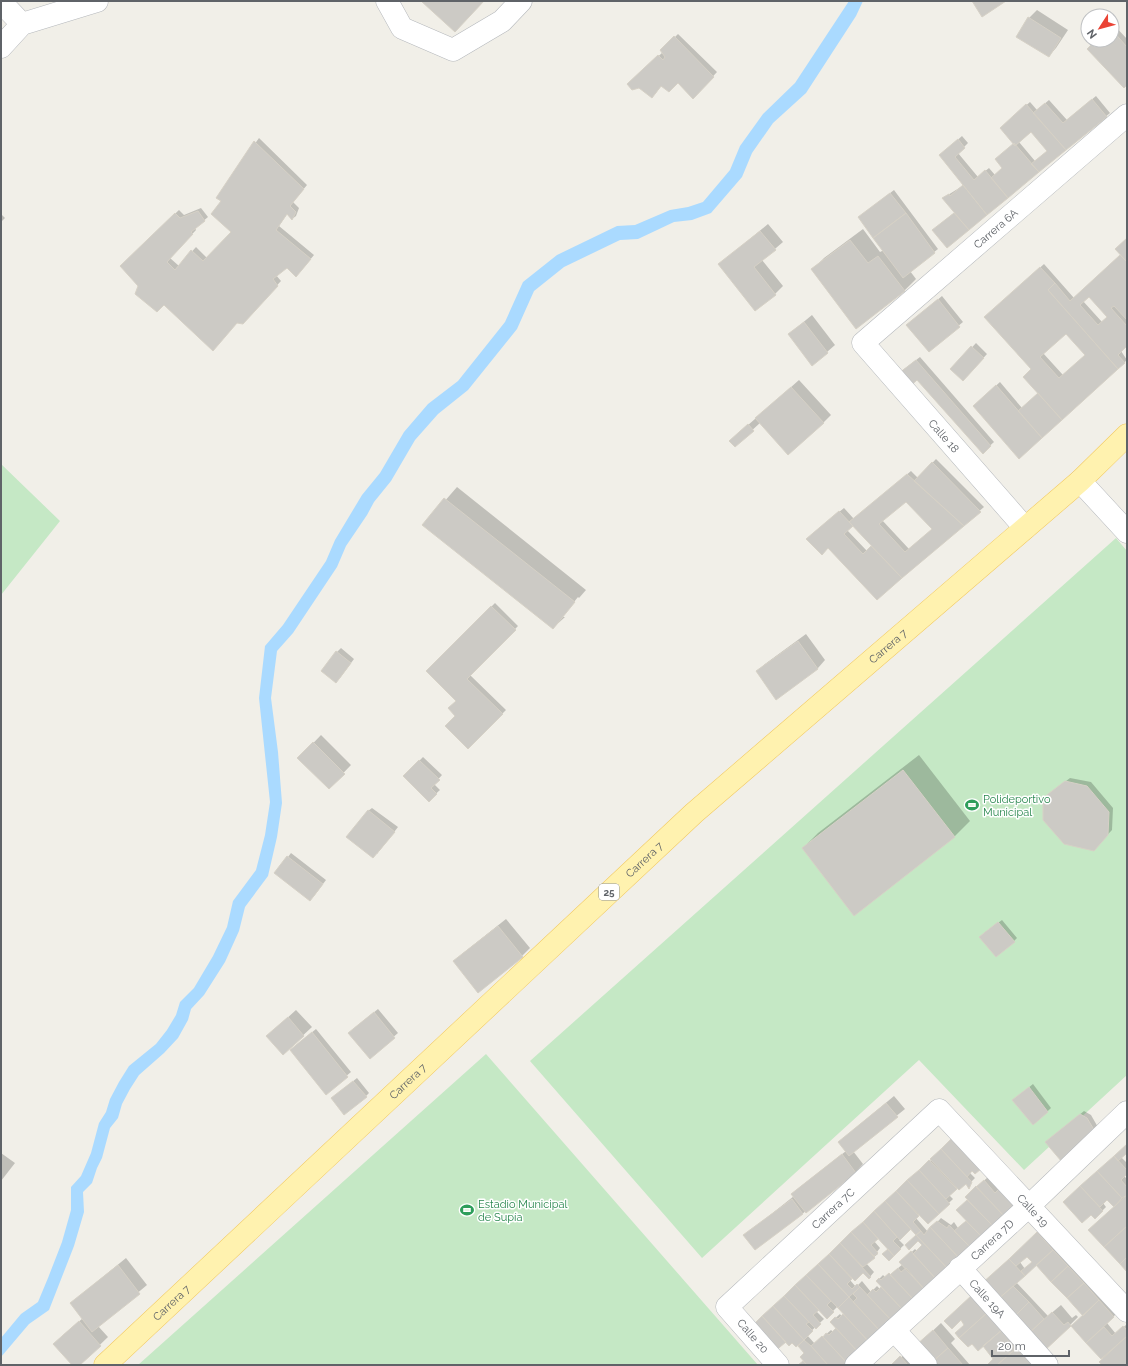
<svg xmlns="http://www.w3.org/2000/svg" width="1128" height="1366" viewBox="0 0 1128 1366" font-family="Raleway,sans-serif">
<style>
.green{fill:#c5e8c5}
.water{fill:#aadaff}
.shadow{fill:#0003;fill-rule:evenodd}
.building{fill:#cccac5;stroke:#d6d1c6;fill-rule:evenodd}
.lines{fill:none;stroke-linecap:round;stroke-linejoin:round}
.minor-casing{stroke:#b5b8bc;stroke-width:23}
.primary-casing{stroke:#f2c960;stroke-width:23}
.minor{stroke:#fff;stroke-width:22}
.primary{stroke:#fff2af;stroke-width:22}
.labels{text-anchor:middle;stroke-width:3;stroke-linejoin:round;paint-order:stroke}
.shield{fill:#fff;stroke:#8f9295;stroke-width:1}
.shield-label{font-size:10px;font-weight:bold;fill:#5f6368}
.street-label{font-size:11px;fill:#5f6368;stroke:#fff}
.leisure-label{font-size:11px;fill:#27864d;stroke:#fff;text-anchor:start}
</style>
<rect width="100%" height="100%" fill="#f1efe8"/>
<path class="green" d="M1,464l59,57 -59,74z
M1116,538l11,13v524l-103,95 -105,-110 -217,198 -172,-197z
M486,1054l272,311h-620z"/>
<path class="water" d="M849,1h14l-7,15 -50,77 -33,30 -21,30 -10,24 -31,36 -19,7 -18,2 -36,17 -18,1 -56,27 -30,24 -17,38 -49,61 -30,24 -23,26 -24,41 -17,21 -7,13 -21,31 -9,21 -44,66 -16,18 -6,47 7,54 4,51 -5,34 -9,39 -23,31 -6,24 -14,31 -21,33 -13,14 -3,11 -10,18 -14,15 -25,22 -9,14 -8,15 -4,14 -8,10 -8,30 -5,10 -5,15 -9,9 1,20 -10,34 -25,64 -20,14 -28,33v-19l20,-24 17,-12 10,-24 14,-36 9,-32v-23l10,-11 10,-23 8,-30 7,-11 4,-13 9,-17 10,-16 27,-22 11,-14 9,-15 4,-13 14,-14 19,-32 14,-29 6,-26 23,-31 9,-35 5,-33 -11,-104 6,-52 18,-21 43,-64 9,-21 27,-45 18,-22 24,-41 24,-28 30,-23 47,-59 18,-40 34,-27 60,-29 18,-1 35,-15 18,-3 15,-5 27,-32 10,-24 23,-32 32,-31z"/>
<path class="shadow" d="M1037,10l31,20 -12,18 -7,8 -32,-20 12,-18z
M1114,25l13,14v45l-29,-44h14v-13z
M678,34l39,38 -24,26 -15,-16 -16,3 -7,9 -27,-10 35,-32 -1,-2z
M1096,96l14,17 -163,134 -10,-20 18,-15 -12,-14 21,-13 -20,-33 18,-16 6,7 -10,10 20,24 11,-9 6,7 9,-8 11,-24 -10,-19 25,-22 7,8 12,-10 18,20zM1032,131l16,20 -13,10 -16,-19z
M259,138l48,47 -14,17 6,6 -3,8 -4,3 -5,-5 -8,12 35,29 -14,17 -13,-5 -11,8 5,6 -35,38 -82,-15 -43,-38 58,-56 5,5 17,-7 7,9 -13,11 1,2 -26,28 9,8 17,-19 11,11 25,-26 -10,-31 -5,-4z
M894,190l44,59 -28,22 6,8 -11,11 -49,37 -44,-57 12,-12 39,-29 17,23 4,-2 -21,-36z
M1,214l4,4 -4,4z
M768,224l15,18 -21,18 21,26 -8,8 -55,-30z
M1127,240v105l-6,6 6,9 -108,97 -41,-55 22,-20 22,26 17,-15 -7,-24 -43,-55 55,-50 30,34 47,-43zM1089,295l19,22 -6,5 -19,-21zM1066,332l20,23 -23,20 -20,-22z
M942,296l21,26 -34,28 -18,-28z
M812,315l23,30 -8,7 -38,-18z
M976,343l11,11 -20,22 -15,-7z
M920,357l74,85 -11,10 -66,-74 -18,-5z
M799,380l32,35 -8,8 -62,-1 -26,24 4,-13z
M936,459l48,48 -107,92 -49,-52 -17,-12 33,-27 10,11 57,-48 7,7zM906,500l27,29 -24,20 -27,-29zM853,525l19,21 -5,5 -20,-21z
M457,487l129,103 -7,8 -1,-1 -16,20h3l-12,11 -129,-103z
M495,603l23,23 -48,49 36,35 -38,38 -11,-32v-15l-30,-30z
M806,634l19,26 -7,8 -42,30 -19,-26 8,-8z
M341,648l13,11 -14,19 -3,-26z
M321,735l30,30 -22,23 -30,-30z
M919,755l51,66 -16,16 -151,11 15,-15z
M423,757l19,18 -8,9 6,6 -11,10 -25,-24z
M1070,778l21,4 22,26 -1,22 -15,16 -49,-51z
M372,808l26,19 -21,27 -9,-43z
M291,853l35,27 -12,16 -26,-39z
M506,919l24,29 -8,8 -60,-2z
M1002,920l15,18 -3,3 -30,-8z
M378,1009l20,24 -28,24 -17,-28z
M296,1010l16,17 -29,27 -8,-25z
M316,1029l35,43 -25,21 -31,-47z
M357,1078l12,15 -3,3 -30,-1z
M1033,1084l18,24 -17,16 -17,-27z
M894,1096l11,13 -52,42 10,13 -7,8 -54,42 -57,21 49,-39 -2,-2 8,-7 46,-36 -7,-9z
M1084,1111l7,4 8,14 -49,10z
M1127,1145v9l-1,-1 -5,4 6,6v11l-3,2 3,3v92l-12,-65 -8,-8 -4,5 3,4 -4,4 -11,3 -23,-15z
M1,1153l14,10 -14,18z
M931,1160l42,10 -3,3 5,5 -7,7 -2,-3 -17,13 4,4 -25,24 -9,-9 -3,4 12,14 13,-14 10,7 3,-3 4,6 9,-8 -9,-10 11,-10 -3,-3 22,-20 30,24 -175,164h-43l4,-4 1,-8 -7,-8 -46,-18zM911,1228l12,17 -6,6 -2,-2 -14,13 2,2 -17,14 -3,-3 -6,6 5,6 -2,2 -3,-3 -6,6 -9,-11 -6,6 -6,-7 2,-3 12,-5 5,6 5,-6 -8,-9 12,-9 -1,-2 3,-4 -6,-7 4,-4 11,12v10l15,-14 -5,-5zM838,1306l7,8 -3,3 -2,-3 -9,8 6,6 -4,4 -2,-2 -16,14 -8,-9 17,-16 -8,-8 3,-2 8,8z
M1041,1230l76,83 -10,10 9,11 11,-10v41h-24v-6l-32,-35 -28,27 -61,-67zM1027,1256l6,5 -8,8 -5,-7zM1036,1264l48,51 -12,11 -1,-2 7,-7 -2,-2 -4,3 -11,-13 -13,11 -32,-34z
M126,1258l21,27 -49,41 10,11 -29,28h-6l-11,-29 21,-18 -12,-15z
M941,1323l14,16 -4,4 19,22h-36l-9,-27z
M905,1354l10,11h-23z"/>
<path class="building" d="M421,1h63l-29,31z
M972,1h34l-24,16z
M1028,17l33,21 -12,19 -33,-20z
M1112,30l15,17v38l-3,3 -37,-39 9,-9h16z
M674,36l40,41 -21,22 -15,-16 -9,9 -8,-6 -9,12 -13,-10 -7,2 -5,-6 31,-29 5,5 2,-3 -5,-7z
M1092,99l15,18 -41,33 -33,-37 12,-10 18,20z
M1026,104l40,46 -27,22 -8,-8 16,-13 -16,-19 -16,14 -15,-18z
M958,139l7,9 -10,9 19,23 11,-10 23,28 -21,17 -48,-60z
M254,141l50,48 -14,17 6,6 -4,8 -5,-6 -11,16 35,29 -15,18 -9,-9 -14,11 5,7 -35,38 -6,-1 -24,28 -49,-46 -7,7 -22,-18 3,-8 -18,-20 55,-53 5,5 18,-7 7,10 -14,11 2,2 -26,28 8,8 16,-20 12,11 28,-29 -20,-18 10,-13 -5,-3z
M1014,143l25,29 -31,26 -17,-20 11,-10 -7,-9z
M963,185l24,30 -18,15 -27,-32 7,-4 1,2z
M890,193l16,20 -33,25 -15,-21z
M906,213l29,40 -32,25 -30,-40z
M954,213l15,17 -22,18 -15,-18z
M760,231l16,19 -22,17 22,28 -21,16 -37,-47z
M1127,238v24l-12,-13z
M850,240l18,23 10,-7 27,35 -49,38 -45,-60z
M1120,255l7,7v58l-13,-14 -3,2 16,18v20l-9,9 7,8 -7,6 -70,-79 7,-7 15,18zM1089,297l18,20 -9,8 -18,-20z
M1040,267l15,16 -7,7 70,79 -56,51 -39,-43 8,-8 -47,-52zM1066,334l19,21 -26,23 -19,-21z
M938,299l22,28 -31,25 -23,-27z
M804,322l24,31 -16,13 -24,-32z
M971,346l13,12 -21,23 -13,-12z
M916,360l75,86 -8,8 -66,-74 -11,10 -12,-13z
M996,385l46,53 -23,21 -46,-53z
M791,387l33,36 -36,32 -33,-37z
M1038,393l24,27 -20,18 -24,-27z
M748,424l6,7 -19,16 -6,-6z
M932,462l49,50 -17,14 -50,-45z
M907,474l57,52 -62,52 -53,-56zM906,502l26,27 -27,23 -26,-28z
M444,498l131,104 -22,27 -131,-104z
M839,511l14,15 -9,8 19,20 8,-8 31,32 -25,22 -49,-52 -6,7 -16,-16z
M491,606l25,24 -49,49 36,35 -35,35 -23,-23 10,-10 -7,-8 8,-7 -30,-30z
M798,641l20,28 -42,31 -20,-29z
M336,651l15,12 -15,20 -15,-12z
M313,742l32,32 -16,15 -32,-31z
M419,760l21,20 -9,8 6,6 -8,8 -26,-26z
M903,770l52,67 -101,79 -52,-68z
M1065,781l22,5 22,26 -1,23 -14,16 -30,-7 -21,-24v-22z
M368,810l27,22 -22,26 -27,-21z
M287,856l36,28 -13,17 -36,-28z
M998,922l17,20 -19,15 -17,-20z
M498,926l25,31 -45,36 -25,-32z
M374,1012l21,26 -25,21 -22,-26z
M288,1017l16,19 -21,19 -17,-19z
M312,1032l36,45 -22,18 -36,-45z
M353,1081l14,16 -23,18 -13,-17z
M1029,1087l19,25 -15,13 -21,-25z
M886,1103l12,14 -49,39 -11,-14z
M1080,1114l7,4 9,15 -34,29 -17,-20z
M952,1138l29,31 -6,5 -3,-3 -5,6 -26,-28z
M1127,1144v12l-1,-2 -8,7 -4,-5z
M941,1149l31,33 -3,7 -3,-5 -7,6 -29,-31z
M842,1154l14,19 -50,40 -15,-19z
M1114,1156l13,14v6l-1,-1 -5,5 6,7v8l-5,3 -25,-27z
M929,1160l28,29 -11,10 -27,-29z
M919,1170l31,34 -11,10 -32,-34z
M1097,1171l25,27 -8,9 -7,-7 -7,7 -20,-21z
M907,1180l32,34 -11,10 -32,-33z
M984,1180l11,13 4,-4 16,16 -11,11 -28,-29z
M976,1186l28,30 -11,10 -28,-29z
M1080,1186l23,25 -8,8 -4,-4 -9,8 -19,-21z
M896,1191l23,25 -6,6 8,9 -5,4 -31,-34z
M1127,1195v31l-23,21 -16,-17z
M792,1199l11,15 -48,36 -12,-15z
M967,1200l26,26 -11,11 -26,-27z
M885,1201l26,28 -11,11 -26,-29z
M874,1211l23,26 -4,4 8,8 -7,7 -31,-34z
M937,1221l10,7 2,-3 21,22 -11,11 -29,-31z
M966,1221l16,16 -12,10 -16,-16z
M863,1222l15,17 -7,6 7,8 -4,3 -23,-24z
M1127,1226v31l-7,7 -16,-17z
M930,1227l29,31 -11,11 -32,-34 5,-4 3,4z
M851,1232l24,26 -12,9 -23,-24z
M1037,1232l16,18 -28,26 -4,-5 11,-9 -5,-5 -11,9 -7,-7z
M916,1235l32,34 -12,10 -23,-25 9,-9 -4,-4 -9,9 -4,-5z
M840,1243l31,34 -2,2 -6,-6 -8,8 -26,-27z
M888,1249l6,7 -5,5 -7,-7z
M1053,1250l15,16 -17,16 -15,-17z
M911,1251l25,28 -11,11 -26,-28z
M829,1254l23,25 -5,5 5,5 5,-5 3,3 -11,10 -31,-33z
M1127,1257v15l-7,-8z
M1009,1259l16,17 -29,25 -15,-17z
M818,1264l31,33 -11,11 -32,-33z
M118,1265l22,29 -48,38 -22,-29z
M1068,1266l16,17 -17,15 -16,-16z
M898,1268l3,4 5,-4 19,22 -11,10 -24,-25z
M889,1273l25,27 -11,10 -27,-29 3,-3 2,2z
M806,1275l25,26 -4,4 7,7 -7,7 -32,-34z
M1084,1283l15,17 -16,16 -16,-18z
M795,1285l24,25 -6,5 8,9 -5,5 -32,-33z
M1013,1286l16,16 -17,17 -16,-18z
M860,1287l32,34 -12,10 -27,-29 4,-4 -4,-4z
M881,1287l22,23 -11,11 -25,-26 6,-6 3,3z
M972,1295l16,17 -29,26 -4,-5 9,-8 -3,-5 -9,9 -8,-8z
M784,1296l25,26 -3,2 7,7 -9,9 -31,-34z
M849,1297l31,34 -11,11 -31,-34z
M1099,1300l15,17 -28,26 -15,-17z
M1029,1302l15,17 -17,16 -15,-16z
M773,1306l31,34 -8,7 -4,-4 -3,3 -27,-30z
M988,1312l15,17 -25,22 -6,-7 -4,3 -9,-9z
M1052,1312l12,13 4,-3 3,4 -28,26 -16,-17z
M843,1314l26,28 -11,10 -28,-30 5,-5 3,2z
M762,1316l24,26 -12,10 -23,-25z
M79,1321l22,25 -21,19h-8l-19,-21z
M1123,1326l4,4v6l-26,23 -15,-16 18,-16 8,9z
M836,1328l22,24 -11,11 -24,-26 3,-4 3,2z
M1003,1329l16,17 -22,19h-10l6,-6 -10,-13z
M933,1330l15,18 -17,15 -16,-17z
M822,1336l25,27 -2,2h-17l-17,-19z
M1127,1336v29h-25l-3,-3z
M804,1340l7,6 17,19h-21l-7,-8 4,-4 -6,-7z
M1019,1346l15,17 -2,2h-35z
M948,1348l15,17h-31l-1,-2z
M900,1356l8,9h-17z
M803,1361l4,4h-9z"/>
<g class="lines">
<g class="minor-casing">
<g id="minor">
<path d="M387,1l15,27 51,22 49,-29 19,-20"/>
<path d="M1,2l21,22"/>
<path d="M1,47l21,-23 75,-23"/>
<path d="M1080,481l47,51"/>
<path id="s1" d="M1025,528l-162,-185 264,-228"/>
<path id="s2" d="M960,1268l87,97"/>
<path d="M894,1330l32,35"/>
<path id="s3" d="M778,1365l-51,-58 212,-197 188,201"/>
<path id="s4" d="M856,1365l173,-159 98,-94"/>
</g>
</g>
<g class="primary-casing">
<g id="primary">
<path id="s5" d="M105,1365l589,-552 386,-332 47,-46"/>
</g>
</g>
<use href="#minor" class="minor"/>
<use href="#primary" class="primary"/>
</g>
<defs>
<g id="stadium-bare" transform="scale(1.08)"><path d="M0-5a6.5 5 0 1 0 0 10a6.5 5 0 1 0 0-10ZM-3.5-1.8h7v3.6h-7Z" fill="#2e9e5b" stroke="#fff" stroke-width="2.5" paint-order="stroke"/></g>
</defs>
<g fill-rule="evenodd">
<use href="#stadium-bare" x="972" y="805"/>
<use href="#stadium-bare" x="467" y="1210"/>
</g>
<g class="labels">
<rect class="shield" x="599" y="884" width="20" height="16" rx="3"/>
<g class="shield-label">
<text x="609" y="896">25</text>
</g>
<g class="street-label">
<text dy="4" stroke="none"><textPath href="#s1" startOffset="421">Carrera 6A</textPath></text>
<text transform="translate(944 436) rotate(49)" y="4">Calle 18</text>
<text dy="4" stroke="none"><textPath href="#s5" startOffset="1063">Carrera 7</textPath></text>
<text dy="4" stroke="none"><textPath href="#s5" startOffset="739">Carrera 7</textPath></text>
<text dy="4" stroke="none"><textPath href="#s5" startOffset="415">Carrera 7</textPath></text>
<text dy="4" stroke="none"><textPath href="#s3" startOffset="222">Carrera 7C</textPath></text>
<text dy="4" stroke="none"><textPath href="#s3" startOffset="504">Calle 19</textPath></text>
<text dy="4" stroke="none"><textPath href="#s4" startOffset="185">Carrera 7D</textPath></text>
<text dy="4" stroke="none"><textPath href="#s2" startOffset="41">Calle 19A</textPath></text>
<text dy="4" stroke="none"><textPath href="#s5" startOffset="91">Carrera 7</textPath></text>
<text transform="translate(753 1336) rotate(49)" y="4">Calle 20</text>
</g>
<g class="leisure-label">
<text x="983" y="803">Polideportivo<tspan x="983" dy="13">Municipal</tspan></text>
<text x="478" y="1208">Estadio Municipal<tspan x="478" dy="13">de Supía</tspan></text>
</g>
</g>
<rect width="1128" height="1366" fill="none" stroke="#5f6368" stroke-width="4"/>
<g transform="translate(1100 28) rotate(234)"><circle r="19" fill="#ffffff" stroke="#bfc1c3"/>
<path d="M0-3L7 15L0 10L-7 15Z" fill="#ea4335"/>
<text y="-6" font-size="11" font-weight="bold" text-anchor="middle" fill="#5f6368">N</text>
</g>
<path d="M992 1350v6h77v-6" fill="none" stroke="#5f6368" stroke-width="2"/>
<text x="998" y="1350" font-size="12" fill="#5f6368" stroke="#ffffff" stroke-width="3" paint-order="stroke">20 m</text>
</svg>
